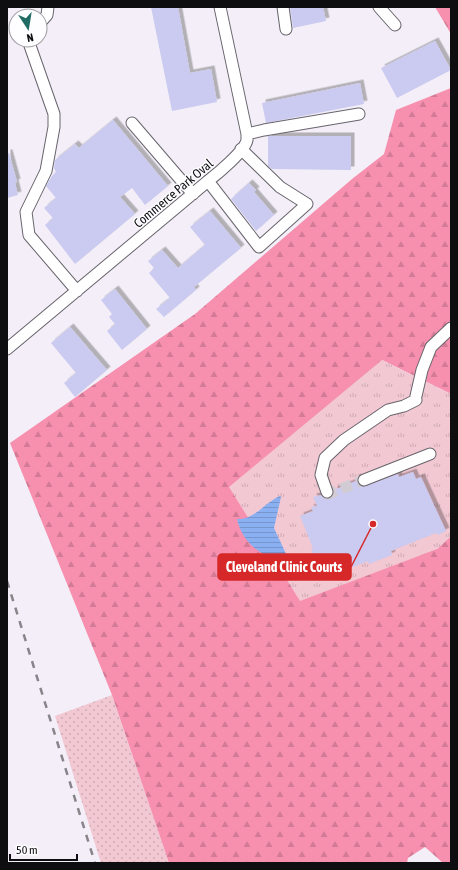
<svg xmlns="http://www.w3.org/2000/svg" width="458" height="870" viewBox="0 0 458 870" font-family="'Asap Condensed',sans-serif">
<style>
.grass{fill:url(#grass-dots)}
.forest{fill:url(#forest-firs)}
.park{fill:url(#park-tufts)}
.water{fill:url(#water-rules)}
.building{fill:#cbcaf0;filter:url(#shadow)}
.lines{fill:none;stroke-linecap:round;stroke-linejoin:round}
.minor-tunnel{stroke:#d1ccd4;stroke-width:11;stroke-dasharray:11 5.5;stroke-linecap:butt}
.minor-casing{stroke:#68646c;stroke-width:13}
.minor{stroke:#fff;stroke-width:11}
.rail{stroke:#87848a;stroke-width:2.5;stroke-dasharray:7 7;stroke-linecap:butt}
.labels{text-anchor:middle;stroke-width:3;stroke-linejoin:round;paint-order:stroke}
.street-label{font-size:13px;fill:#0e0d10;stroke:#fefdff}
.leader{fill:none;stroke:#d62828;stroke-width:1.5}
.callout-dot{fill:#d62828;stroke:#fefdff;stroke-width:1.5}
.callout{fill:#d62828;stroke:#d62828;stroke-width:1.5}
.callout-label{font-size:14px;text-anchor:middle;font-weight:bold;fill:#fff}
</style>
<defs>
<pattern id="grass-dots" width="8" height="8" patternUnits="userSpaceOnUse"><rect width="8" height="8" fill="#f2c8d3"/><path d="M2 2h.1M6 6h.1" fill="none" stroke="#ceabb4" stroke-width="1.8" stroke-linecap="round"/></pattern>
<pattern id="forest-firs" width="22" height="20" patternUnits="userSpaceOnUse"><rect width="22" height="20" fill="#f790af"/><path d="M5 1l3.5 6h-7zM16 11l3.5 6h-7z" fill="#d37b96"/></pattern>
<pattern id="park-tufts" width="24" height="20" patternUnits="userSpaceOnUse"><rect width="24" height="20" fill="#f2c8d3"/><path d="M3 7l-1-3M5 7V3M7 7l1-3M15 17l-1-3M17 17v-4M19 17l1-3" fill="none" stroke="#ceabb4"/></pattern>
<pattern id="water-rules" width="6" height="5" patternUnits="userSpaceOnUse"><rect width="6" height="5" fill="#8bb0f2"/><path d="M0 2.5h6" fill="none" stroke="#7796ce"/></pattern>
<filter id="shadow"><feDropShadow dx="3.5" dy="-3.5" stdDeviation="0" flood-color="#0004"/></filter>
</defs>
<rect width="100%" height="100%" fill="#f3eef7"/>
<path class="grass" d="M112,695l57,168h-68l-46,-147z"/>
<path class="forest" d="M435,7h16v27z
M451,88v306l-69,-34 55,189 14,-13v327h-8l-18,-16 -17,11 -1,5h-238l-57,-168 -102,-252 185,-129 157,-135 32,-25 12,-44z"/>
<path class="park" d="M382,360l69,34v142l-14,13 -137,52 -71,-114z"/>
<path class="water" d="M280,496l1,1 -7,31 14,30v4l-6,2c-22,-11 -39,-19 -45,-45 18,1 28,-17 43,-23z"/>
<path class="building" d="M151,7h27l12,66 21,-4 6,33 -45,9z
M290,7h33l3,14 -33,7z
M435,41l16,29 -54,28 -16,-30z
M360,83l4,21 -98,19 -4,-20z
M113,120l55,66 -23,19 -13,-17 -12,9 15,17 -60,50 -30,-39 8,-7 -9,-10 12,-10 -10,-12 6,-10 4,-4 -2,-4 1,-8 20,-16 4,4z
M268,136h83v34l-79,-1 -4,-3z
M7,153h2l8,29 -2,1 3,12 -11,3z
M249,183l7,7 -2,2 20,23 -18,16 -25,-32z
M210,211l31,37 -47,39 2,3 -32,27 -8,-8 14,-11 -21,-25 5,-5 -6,-7 14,-11 16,18 27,-23 -15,-18z
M115,289l32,40 -25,21 -15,-19 8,-7 -6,-7 3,-3 -11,-14z
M70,327l37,43 -32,27 -11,-14 12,-10 -25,-30z
M413,472l3,7 5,-2 25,54 -8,4 -2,-2 -45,18 1,4 -23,9 -1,-3 -45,18 -12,-30 2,-1 -13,-32 13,-5 -2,-4 6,-1 -4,-9 8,-2 4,4 5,-1 4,-4v-4l22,-9 -1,-3 3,-1v6l5,4 35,-13 1,3z"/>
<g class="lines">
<path class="minor-tunnel" d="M327,492l1,2 36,-14"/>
<g class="minor-casing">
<path id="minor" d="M283,7l3,22
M379,7l16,18
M40,23l7,-8 1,-8
M28,40l26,74v13l-8,44 -20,41 3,23 48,56
M132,123l61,71
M247,134l17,-4 95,-16
M208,181l51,66 48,-43 -27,-17 -39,-38
M7,349l201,-168c9,-7 37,-30 39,-41 0,-2 0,-4 0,-6l-27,-127
M416,396l6,-26 9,-23 20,-19
M364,480l66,-26
M327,492l-6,-17 4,-17 19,-18 44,-30 16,-4 12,-6"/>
</g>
<use href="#minor" class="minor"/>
<path class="rail" d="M7,581l88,282"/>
</g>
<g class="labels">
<g class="street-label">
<text transform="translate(173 193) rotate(-40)" y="5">Commerce Park Oval</text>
</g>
</g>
<path class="leader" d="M373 524L351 567"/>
<circle class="callout-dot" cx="373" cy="524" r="4"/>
<rect class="callout" x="218" y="554" width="133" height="26" rx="4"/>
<g class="callout-label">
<text x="284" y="572">Cleveland Clinic Courts</text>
</g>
<rect width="458" height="870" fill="none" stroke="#0e0d10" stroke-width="16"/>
<g transform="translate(28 28) rotate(168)"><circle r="19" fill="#fefdff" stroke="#9e9d9f"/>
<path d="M0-3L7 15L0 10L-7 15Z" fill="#216b65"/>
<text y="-6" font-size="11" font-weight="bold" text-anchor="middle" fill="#0e0d10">N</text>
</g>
<path d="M10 854v6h67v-6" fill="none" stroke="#0e0d10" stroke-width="2"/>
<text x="16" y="854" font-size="12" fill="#0e0d10" stroke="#fefdff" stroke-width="3" paint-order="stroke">50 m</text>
</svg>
